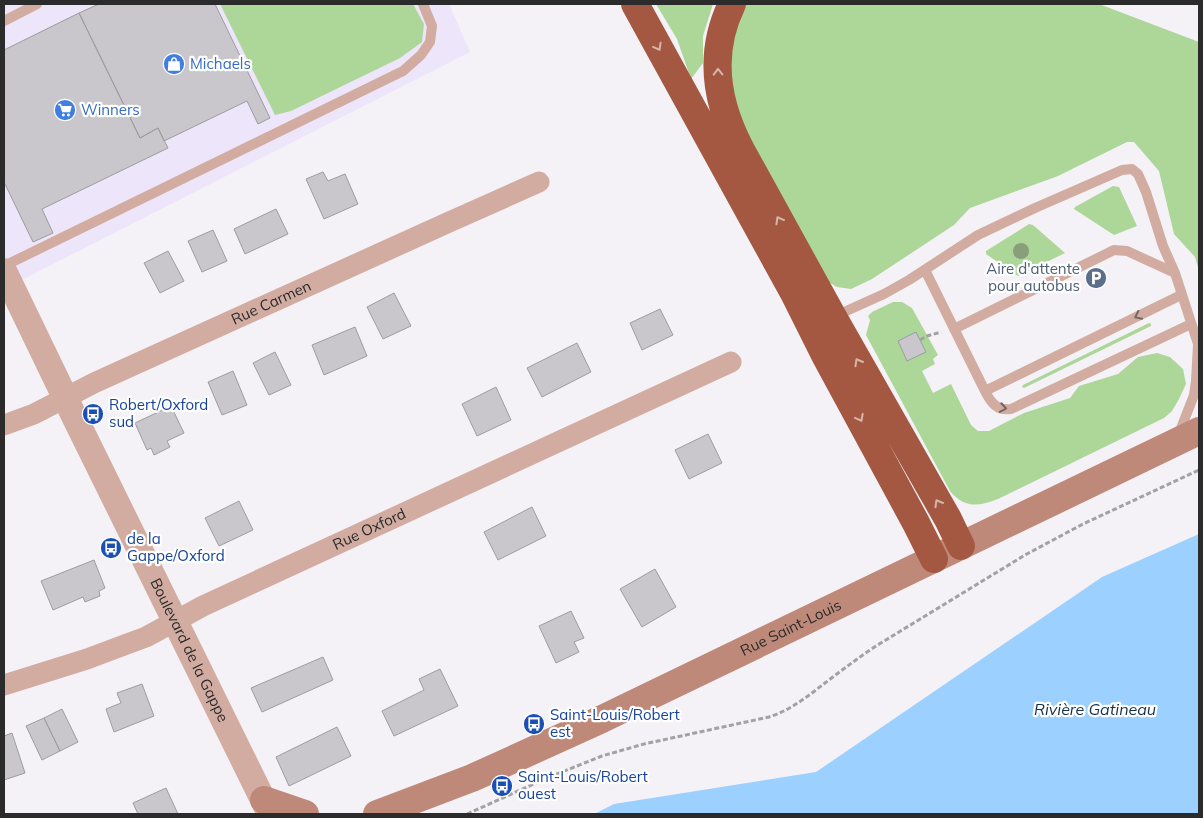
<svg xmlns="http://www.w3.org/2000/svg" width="1203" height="818" viewBox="0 0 1203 818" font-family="Mulish,sans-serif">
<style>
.commercial{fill:#ede5fa}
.green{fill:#add699}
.water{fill:#9cd1ff}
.building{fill:#c9c7cb;stroke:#9d9c9f}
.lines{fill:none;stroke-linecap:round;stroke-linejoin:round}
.path{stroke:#a2a1a4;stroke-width:3;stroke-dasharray:5 2.5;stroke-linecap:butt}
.service{stroke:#d2aca1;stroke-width:10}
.minor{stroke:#d2aca1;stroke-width:21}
.tertiary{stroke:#d2aca1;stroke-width:26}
.secondary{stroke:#bf8979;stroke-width:28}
.motorway{stroke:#a45842;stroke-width:28}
.tree{fill:#899e7b}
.oneway{stroke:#d6b4aa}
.oneway2{stroke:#766561}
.labels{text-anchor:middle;stroke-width:4.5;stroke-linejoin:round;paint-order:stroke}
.shop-label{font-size:15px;fill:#366cbe;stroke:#fff;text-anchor:start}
.service-label{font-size:15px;fill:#4e5e75;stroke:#fff;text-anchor:end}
.street-label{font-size:15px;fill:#2b2b2c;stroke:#fff}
.transit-label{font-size:15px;fill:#164399;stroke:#fff;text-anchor:start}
.water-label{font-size:16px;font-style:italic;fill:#143148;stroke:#fff}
</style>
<rect width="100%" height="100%" fill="#f4f2f6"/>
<path class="commercial" d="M4,4h445l21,48 -466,237z"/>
<path class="green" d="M220,4h193l11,20 -2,18 -22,16 -109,53 -16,4z
M656,4h57l-10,32v27l-12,16 -14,-40z
M740,4h359l100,38v229l-4,-14 -21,-23 -15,-63 -25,-29h-7l-69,34 -88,32 -16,17 -82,54 -21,10 -14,-2 -17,-10 -85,-164 -10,-60z
M1113,186l6,1 18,39 -23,9 -40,-26 1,-2z
M1029,224l4,1 32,28 -47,23 -32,-22v-3z
M893,302h9l10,6 26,47 -5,4 2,5 -13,7 11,22 18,-9 20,41 7,6h11l35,-18 46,-15 9,-12 39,-12 20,-17 19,-4 13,4 13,12 3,15 -7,15 -7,12 -8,7 -166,81c-20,8 -34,9 -48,-8l-84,-156 4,-15 -2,-4 4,-4z
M1149,323l2,1v2l-127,62 -2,-1 1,-2z"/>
<path class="water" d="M1199,534v280h-605l20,-10 202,-32 286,-195z"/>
<path class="building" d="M99,4h116l55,114 -12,6 -11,-23 -83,40 -6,-13 -18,10 -61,-125z
M79,13l61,125 18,-10 10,20 -126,61 11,24 -20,9 -29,-60v-132z
M323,172l5,9 17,-7 13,30 -34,15 -18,-40z
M276,209l12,25 -43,20 -11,-25z
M213,230l14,31 -25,11 -14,-31z
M168,251l16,30 -24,12 -16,-30z
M394,293l17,33 -28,13 -16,-32z
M660,309l13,26 -31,15 -12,-27z
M355,327l12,29 -43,19 -12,-30z
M916,332l10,20 -19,9 -9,-20z
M577,343l14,29 -49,25 -15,-29z
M275,352l16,33 -22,10 -16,-32z
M233,371l14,34 -25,10 -14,-33z
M496,387l15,33 -34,16 -15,-32z
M171,406l13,27 -17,8 3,6 -16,8 -3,-7 -4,2 -12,-27z
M708,434l14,29 -33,16 -14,-29z
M239,501l14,29 -34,16 -14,-28z
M532,507l14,29 -48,24 -14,-28z
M94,560l11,28 -6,3 1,5 -15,6 -2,-5 -30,13 -12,-29z
M655,569l21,38 -34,20 -22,-38z
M571,611l13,27 -10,4 5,10 -23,11 -17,-37z
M323,657l10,23 -71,32 -11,-24z
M440,669l18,37 -64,30 -12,-25 42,-21 -5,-11z
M142,684l12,32 -40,16 -8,-23 15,-6 -4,-10z
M62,709l16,33 -18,9 -16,-33z
M44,718l16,33 -18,9 -16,-34z
M337,727l14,29 -62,30 -13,-29z
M12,733l13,40 -21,7v-44z
M166,788l12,26h-40l-5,-11z"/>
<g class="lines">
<path class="path" d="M920,340l7,-4 14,-4
M467,814l80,-36 55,-22 42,-12 125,-27c22,-7 39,-21 56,-34 17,-13 33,-25 51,-37l149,-91 58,-31 116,-54"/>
<path class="service" d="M4,21l33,-17
M4,266l399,-195 18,-16 9,-13 2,-16 -9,-22
M925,270l60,121
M1181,295l-196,96c6,12 12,20 26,18l180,-85
M833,317l51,-23 25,-14 69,-45 57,-27 87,-38 10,-1 6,5 8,18 17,54 12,27 24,74
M954,329l160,-79 13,1 48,22
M1178,436l16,-41 2,-14 2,-36"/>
<g class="minor">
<path id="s1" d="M4,425l30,-11 60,-31 353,-160 92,-41"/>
<path id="s2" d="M4,685l83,-26 40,-15 19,-7 57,-31 528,-244"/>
</g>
<path class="tertiary" id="s3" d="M4,271l71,147 195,396"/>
<g class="secondary">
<path d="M264,800l41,14"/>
<path id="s4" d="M377,814l95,-36 130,-59 597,-288"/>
</g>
<path class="motorway" d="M635,4l159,289 31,62 91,168 18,36
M732,4c-24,49 -16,99 9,146l92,167 115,202 13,27"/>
</g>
<circle class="tree" cx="1021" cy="251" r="8"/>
<defs><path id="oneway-chevron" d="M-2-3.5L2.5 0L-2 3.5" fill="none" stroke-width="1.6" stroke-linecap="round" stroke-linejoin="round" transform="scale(1.25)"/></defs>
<g class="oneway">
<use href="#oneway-chevron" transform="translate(658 47) rotate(61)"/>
<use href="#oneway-chevron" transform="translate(718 72) rotate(-91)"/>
<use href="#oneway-chevron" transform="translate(779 220) rotate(-119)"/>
<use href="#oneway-chevron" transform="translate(858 362) rotate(-120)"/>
<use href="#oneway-chevron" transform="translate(860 418) rotate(62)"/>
<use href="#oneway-chevron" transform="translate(938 503) rotate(-120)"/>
</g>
<g class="oneway2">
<use href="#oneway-chevron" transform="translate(1138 316) rotate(154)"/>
<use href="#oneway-chevron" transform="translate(1003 408) rotate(10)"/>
</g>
<defs>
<g id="shop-disc" transform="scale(1.125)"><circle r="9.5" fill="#3f7fe0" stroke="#fff"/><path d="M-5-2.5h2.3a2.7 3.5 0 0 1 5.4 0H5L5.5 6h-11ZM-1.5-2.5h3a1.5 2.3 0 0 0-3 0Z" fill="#fff"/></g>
<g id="supermarket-disc" transform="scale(1.125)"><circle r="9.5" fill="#3f7fe0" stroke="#fff"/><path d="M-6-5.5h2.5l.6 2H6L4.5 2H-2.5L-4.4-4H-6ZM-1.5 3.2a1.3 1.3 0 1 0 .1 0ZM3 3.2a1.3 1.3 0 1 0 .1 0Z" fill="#fff"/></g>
<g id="parking-disc" transform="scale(1.125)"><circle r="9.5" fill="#5c6f8a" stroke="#fff"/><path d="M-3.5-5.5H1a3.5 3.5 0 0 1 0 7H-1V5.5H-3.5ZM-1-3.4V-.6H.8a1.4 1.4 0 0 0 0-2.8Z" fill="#fff"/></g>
<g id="bus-disc" transform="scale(1.125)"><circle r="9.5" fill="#1a4fb4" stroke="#fff"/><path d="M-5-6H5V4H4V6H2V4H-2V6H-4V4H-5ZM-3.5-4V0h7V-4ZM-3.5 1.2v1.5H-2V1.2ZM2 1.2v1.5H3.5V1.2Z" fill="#fff"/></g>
</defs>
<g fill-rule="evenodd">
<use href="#shop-disc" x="174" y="64"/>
<use href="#supermarket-disc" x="65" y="110"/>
<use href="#parking-disc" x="1096" y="278"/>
<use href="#bus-disc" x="93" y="414"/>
<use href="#bus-disc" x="111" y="548"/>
<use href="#bus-disc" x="534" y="724"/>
<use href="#bus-disc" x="502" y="786"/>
</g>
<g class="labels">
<g class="shop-label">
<text x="190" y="69">Michaels</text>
<text x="81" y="115">Winners</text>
</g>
<g class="service-label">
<text x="1080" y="274">Aire d'attente<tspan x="1080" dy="17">pour autobus</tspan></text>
</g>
<g class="street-label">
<text dy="5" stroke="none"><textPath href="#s1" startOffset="294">Rue Carmen</textPath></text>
<text dy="5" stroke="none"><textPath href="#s2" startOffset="398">Rue Oxford</textPath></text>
<text dy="5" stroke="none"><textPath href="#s4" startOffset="454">Rue Saint-Louis</textPath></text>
<text dy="5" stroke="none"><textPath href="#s3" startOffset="422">Boulevard de la Gappe</textPath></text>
</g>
<g class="transit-label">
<text x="109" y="410">Robert/Oxford<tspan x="109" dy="17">sud</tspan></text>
<text x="127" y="544">de la<tspan x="127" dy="17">Gappe/Oxford</tspan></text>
<text x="550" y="720">Saint-Louis/Robert<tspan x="550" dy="17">est</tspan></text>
<text x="518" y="782">Saint-Louis/Robert<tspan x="518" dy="17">ouest</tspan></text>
</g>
<g class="water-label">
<text x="1095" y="715">Rivière Gatineau</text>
</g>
</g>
<rect width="1203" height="818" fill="none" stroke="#2b2b2c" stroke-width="10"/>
</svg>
